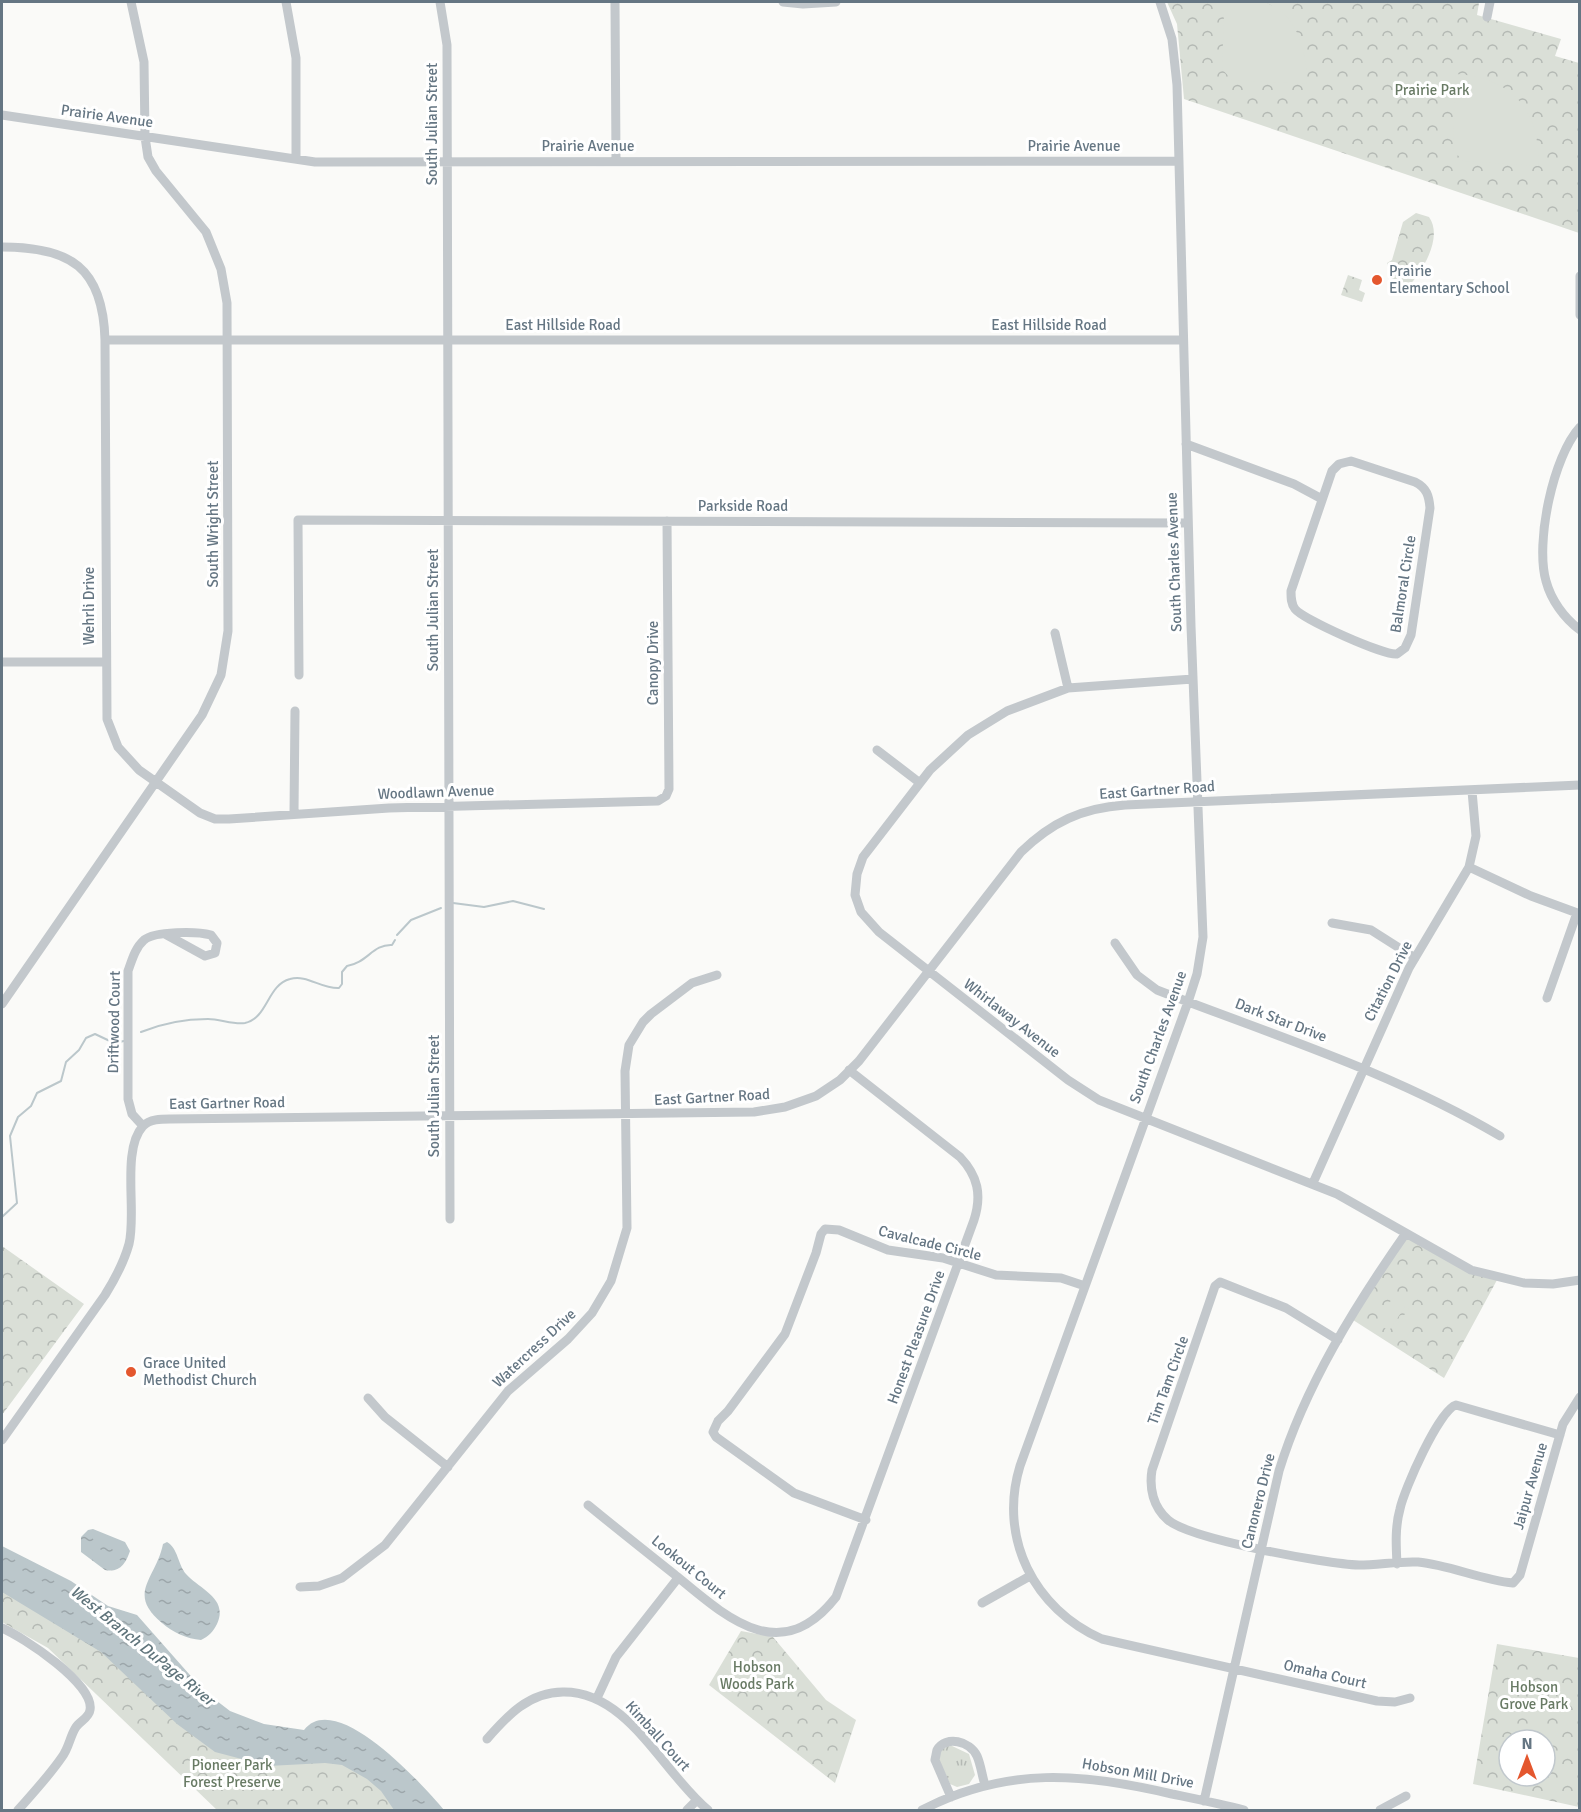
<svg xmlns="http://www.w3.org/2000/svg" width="1581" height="1812" viewBox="0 0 1581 1812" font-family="Signika,sans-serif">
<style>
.grass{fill:url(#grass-tufts)}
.park{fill:url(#park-crowns);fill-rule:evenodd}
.pitch{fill:#dadfd7}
.water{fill:url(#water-ripples)}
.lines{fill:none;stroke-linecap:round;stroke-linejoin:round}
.stream{stroke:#bbc7cb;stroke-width:2}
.minor{stroke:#c3c8cc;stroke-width:9}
.poi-dot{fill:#e4572e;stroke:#fff;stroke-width:2}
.labels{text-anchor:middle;stroke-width:6;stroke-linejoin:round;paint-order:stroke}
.park-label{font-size:15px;fill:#687a64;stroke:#fff}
.street-label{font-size:15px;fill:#657683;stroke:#fff}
.poi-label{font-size:15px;fill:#657683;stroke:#fff;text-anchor:start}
.water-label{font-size:16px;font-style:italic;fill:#60757c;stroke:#fff}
</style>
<defs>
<pattern id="grass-tufts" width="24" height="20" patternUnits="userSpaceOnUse" patternTransform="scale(1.5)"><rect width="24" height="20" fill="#dadfd7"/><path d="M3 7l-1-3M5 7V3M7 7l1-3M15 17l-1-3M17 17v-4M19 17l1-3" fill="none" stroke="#b4b9b4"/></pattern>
<pattern id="park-crowns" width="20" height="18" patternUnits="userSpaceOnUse" patternTransform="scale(1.5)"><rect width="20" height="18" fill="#dadfd7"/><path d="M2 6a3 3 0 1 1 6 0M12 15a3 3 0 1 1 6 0" fill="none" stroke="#b4b9b4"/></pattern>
<pattern id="water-ripples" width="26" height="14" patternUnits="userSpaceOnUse" patternTransform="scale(1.5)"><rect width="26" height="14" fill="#bbc7cb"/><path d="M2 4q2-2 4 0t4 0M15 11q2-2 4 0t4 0" fill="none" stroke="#9ca6aa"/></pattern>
</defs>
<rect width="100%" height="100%" fill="#fafaf8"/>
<path class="grass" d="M950,1745l19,9 6,21 -6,9 -12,3 -7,-3 -12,-26 1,-7z"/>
<path class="park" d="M1167,2h304l8,1 -2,12 84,24 -6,17 24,7v170l-395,-134 -7,-75z
M1416,213l13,4c15,21 -8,57 -23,72l-14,-6 -5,-20 5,-3 11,-38z
M1348,275l14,5 -3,10 6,3 -3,9 -21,-7z
M1406,1235l91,45 -53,98 -91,-58z
M2,1246l82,58 -82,111z
M2,1563l202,156 130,21 84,70h-201l-169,-162 -46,-26z
M741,1631l32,6 53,63 30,20 -21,63 -126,-98z
M1497,1644l82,14v149l-106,-23zM1509,1740h36v36h-36z"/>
<path class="pitch" d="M1229,2c10,-1 24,-2 34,0 35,9 44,52 44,82l-75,-4 -10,-11 2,-56z
M1456,74c56,4 85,36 82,92l-75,-5 -10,-11z
M1393,1297l13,8 -17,26 -12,-8z
M1409,1308l12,8 -17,25 -12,-8z"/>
<path class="water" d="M93,1529l32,13 5,9c-4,12 -10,22 -25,19l-24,-18v-15l7,-7z
M167,1542c11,6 11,23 19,32 13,15 43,24 31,50 -4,8 -8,12 -16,16 -14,-1 -29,-8 -39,-17 -36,-30 -6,-44 1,-79z
M2,1546l69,35 37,25 29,9 67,76 26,20 34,13 40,6c32,-42 120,56 140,80h-50l-13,-19 -14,-12 -25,-14 -17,-2 -57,3 -53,-14 -38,-28 -76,-72 -99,-60z"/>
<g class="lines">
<path class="stream" d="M453,903l31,4 29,-6 31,8
M397,935l14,-15 30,-12
M141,1032c22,-9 43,-13 67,-13 12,0 26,6 37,4 23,-5 22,-38 45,-44 17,-5 31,10 49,9l3,-4v-12l5,-6c20,-3 26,-22 45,-21l3,-5
M2,1217l15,-14 -7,-67 8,-19 13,-11 6,-13 24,-12 5,-19 13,-12 7,-12 9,-4 19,9 10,-2"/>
<path class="minor" d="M286,2l10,56v101
M440,2l7,43 3,1174
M615,2l1,159
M783,2l20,2 33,-2
M1160,2l12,37 5,46 14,541 12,311 -6,37 -9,28 -168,464c-22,72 14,143 82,173l275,62 18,1 15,-4
M1487,17l3,-15
M2,115l313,47 863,-1
M2,247c68,0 101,20 103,93l2,379 11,28 21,23 61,43 15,6h14l160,-11 269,-7 8,-5 3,-7 -2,-268
M1580,276v39
M105,340h1078
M1580,427c-27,29 -45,116 -34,154 5,19 18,37 34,49
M1186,444l108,40 28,15
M1351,461l64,21c12,6 14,14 15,26l-19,127 -6,13 -8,6c-12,2 -93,-34 -102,-45 -4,-5 -4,-11 -4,-18l41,-120 7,-7z
M1055,633l13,55
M2,662h102
M299,675l-1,-155 890,3
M1193,679l-125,9 -61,23 -39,24 -38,35 -67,87 -6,17 -2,21 6,17 18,20 189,148 31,20 238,94 134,76 53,13 29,1 27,-4
M877,750l43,33
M294,813l1,-102
M1469,867l62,29 49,18
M1332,923l39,7 44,28
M1115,943l22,32 20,15c116,45 235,82 343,146
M1547,998l30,-85
M2,1004l200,-289 19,-40 7,-44 -1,-328 -6,-34 -15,-37 -50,-61 -8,-14 -3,-20 -1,-75 -13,-60
M143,1126l-11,-12 -4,-15v-128c4,-11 7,-23 16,-31 11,-9 53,-9 67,-5l6,8 -2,10 -10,3 -40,-22
M1313,1183l96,-215 60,-101 7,-31 -4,-45
M1338,1340l-52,-32 -66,-26 -5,4 -63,184c-3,18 1,37 16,50 22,19 158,44 191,45 19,0 40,-4 59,-3 32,3 63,18 95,21l7,-8 43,-151 17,-27
M368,1398l17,19 63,50
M2,1440l103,-145c10,-16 19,-33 24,-51 8,-31 -8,-94 14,-118 7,-7 18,-7 27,-7l584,-7 31,-5 31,-11 24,-16 19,-19 162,-209c31,-30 61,-44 104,-47l455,-20
M588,1505c28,23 57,46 86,69 51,42 106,95 162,23l138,-377c8,-25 4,-44 -14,-63l-111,-87
M866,1520l-72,-27 -78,-56 -3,-5 5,-11 10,-10 57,-77 31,-81 5,-19 4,-5 14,1 49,20 55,8 53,17 65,3 24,8
M1397,1564c-1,-19 -2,-37 3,-55 4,-19 39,-99 56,-104l104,30
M300,1587l19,-1 23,-8 43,-33 123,-154 60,-52 24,-26 19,-32 16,-53 -2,-157 4,-26 14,-23 8,-8 41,-31 25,-8
M982,1603l48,-27
M2,1628c21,9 93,56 88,82 -1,8 -10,11 -14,17 -6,9 -7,21 -14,30 -13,19 -29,36 -44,53
M597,1698l19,-41 62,-79
M487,1739c20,-23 42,-47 76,-47 65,-1 100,81 145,118
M951,1797l-16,-37 2,-10c9,-15 33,-9 40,6 4,9 5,20 8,29
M1204,1801l75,-330c26,-85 76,-165 127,-238
M687,1810l9,-9
M922,1810c85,-44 161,-37 250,-16 24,5 49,10 72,16
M1380,1810l26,-14"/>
</g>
<g class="poi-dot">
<circle cx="1377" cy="280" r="6"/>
<circle cx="131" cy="1372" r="6"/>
</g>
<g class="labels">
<g class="park-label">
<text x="1432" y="95">Prairie Park</text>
<text x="757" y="1672">Hobson<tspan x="757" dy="17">Woods Park</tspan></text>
<text x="1534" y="1692">Hobson<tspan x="1534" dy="17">Grove Park</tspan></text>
<text x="232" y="1770">Pioneer Park<tspan x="232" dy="17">Forest Preserve</tspan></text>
</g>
<g class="street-label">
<text transform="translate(107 116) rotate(8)" y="5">Prairie Avenue</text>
<text transform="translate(432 124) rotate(-90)" y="5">South Julian Street</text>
<text x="588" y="151">Prairie Avenue</text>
<text x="1074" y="151">Prairie Avenue</text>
<text x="563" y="330">East Hillside Road</text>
<text x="1049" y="330">East Hillside Road</text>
<text x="743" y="511">Parkside Road</text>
<text transform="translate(213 524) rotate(-90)" y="5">South Wright Street</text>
<text transform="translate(1174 562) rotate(-92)" y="5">South Charles Avenue</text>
<text transform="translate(1403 584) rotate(-81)" y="5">Balmoral Circle</text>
<text transform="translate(89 606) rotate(-90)" y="5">Wehrli Drive</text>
<text transform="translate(433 610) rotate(-90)" y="5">South Julian Street</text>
<text transform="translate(653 663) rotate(-90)" y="5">Canopy Drive</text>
<text transform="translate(1157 790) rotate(-4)" y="5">East Gartner Road</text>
<text transform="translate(436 792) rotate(-2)" y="5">Woodlawn Avenue</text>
<text transform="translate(1388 981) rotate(-63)" y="5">Citation Drive</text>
<text transform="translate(1012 1018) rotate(38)" y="5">Whirlaway Avenue</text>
<text transform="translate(1281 1020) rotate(21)" y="5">Dark Star Drive</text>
<text transform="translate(114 1022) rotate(-89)" y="5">Driftwood Court</text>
<text transform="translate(1158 1037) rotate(-70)" y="5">South Charles Avenue</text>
<text transform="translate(434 1096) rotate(-90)" y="5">South Julian Street</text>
<text transform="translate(712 1097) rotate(-3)" y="5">East Gartner Road</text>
<text transform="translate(227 1103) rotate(-1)" y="5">East Gartner Road</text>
<text transform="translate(930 1243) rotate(14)" y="5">Cavalcade Circle</text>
<text transform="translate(916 1337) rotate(-70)" y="5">Honest Pleasure Drive</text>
<text transform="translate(534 1348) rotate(-43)" y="5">Watercress Drive</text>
<text transform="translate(1168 1380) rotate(-70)" y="5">Tim Tam Circle</text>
<text transform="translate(1530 1486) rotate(-74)" y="5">Jaipur Avenue</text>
<text transform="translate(1258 1501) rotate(-76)" y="5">Canonero Drive</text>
<text transform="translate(689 1567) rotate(39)" y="5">Lookout Court</text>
<text transform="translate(1325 1674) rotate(13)" y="5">Omaha Court</text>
<text transform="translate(658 1736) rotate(48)" y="5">Kimball Court</text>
<text transform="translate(1138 1773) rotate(10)" y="5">Hobson Mill Drive</text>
</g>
<g class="poi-label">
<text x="1389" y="276">Prairie<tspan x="1389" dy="17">Elementary School</tspan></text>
<text x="143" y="1368">Grace United<tspan x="143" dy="17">Methodist Church</tspan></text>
</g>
<g class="water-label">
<text transform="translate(143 1645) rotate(39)" y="6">West Branch DuPage River</text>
</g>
</g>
<rect width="1581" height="1812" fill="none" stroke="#657683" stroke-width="6"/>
<g transform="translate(1527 1758)"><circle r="28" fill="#ffffff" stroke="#c1c8cd" stroke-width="1.5"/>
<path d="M0-4.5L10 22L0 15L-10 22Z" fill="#e4572e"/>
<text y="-9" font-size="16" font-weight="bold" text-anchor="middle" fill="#657683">N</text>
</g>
</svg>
